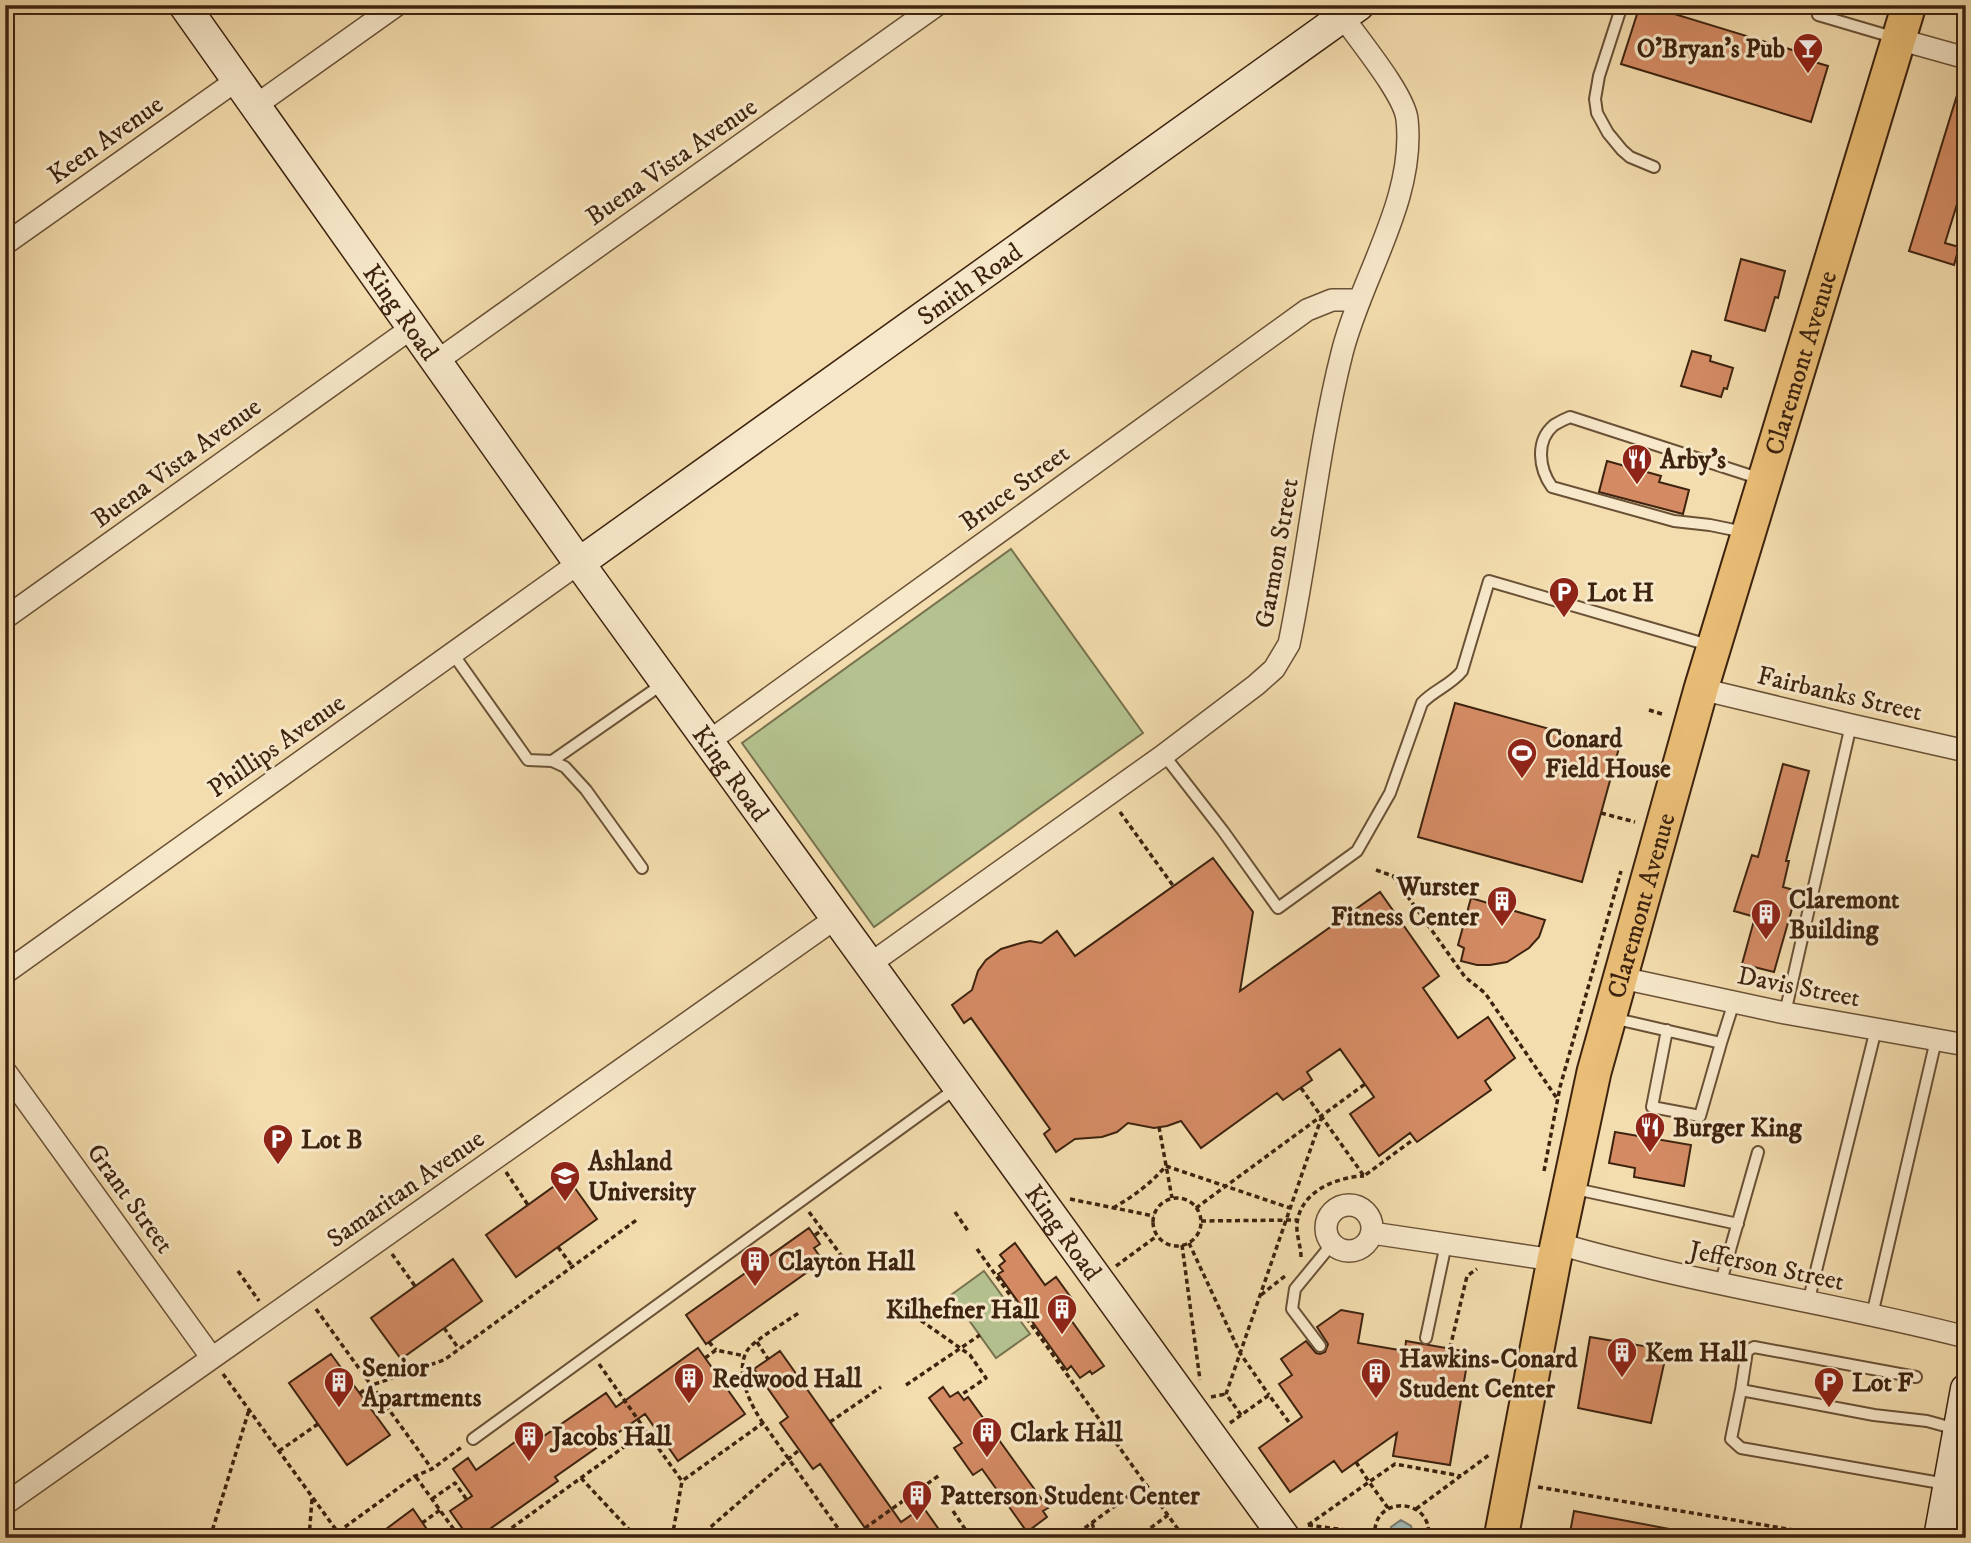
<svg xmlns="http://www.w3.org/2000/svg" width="1971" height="1543" viewBox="0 0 1971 1543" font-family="'IM FELL DW Pica',serif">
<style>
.green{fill:#b4c28f;stroke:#78724f;stroke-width:2}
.water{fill:#a0b9b5;stroke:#787d73;stroke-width:2}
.building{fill:#d48b64;stroke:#3d230f;stroke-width:2}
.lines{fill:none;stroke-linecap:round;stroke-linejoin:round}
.lane-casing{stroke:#6a5136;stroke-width:14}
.street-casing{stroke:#6a5136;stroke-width:24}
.secondary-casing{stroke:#3d230f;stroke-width:33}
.primary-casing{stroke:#3d230f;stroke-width:37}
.path{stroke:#3d230f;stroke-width:3.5;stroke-dasharray:5 3.5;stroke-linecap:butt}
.lane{stroke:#f7e8ca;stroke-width:10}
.street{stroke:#f7e8ca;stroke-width:21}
.secondary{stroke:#f7e8ca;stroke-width:30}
.primary{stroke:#eabe76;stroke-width:33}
.labels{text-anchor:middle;stroke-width:6;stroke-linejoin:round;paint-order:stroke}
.poi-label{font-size:26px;font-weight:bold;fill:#3d230f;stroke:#f7e8ca;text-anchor:start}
.street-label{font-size:26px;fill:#3d230f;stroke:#f7e8ca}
</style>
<rect width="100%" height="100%" fill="#f3dcad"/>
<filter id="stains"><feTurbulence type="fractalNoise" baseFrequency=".00286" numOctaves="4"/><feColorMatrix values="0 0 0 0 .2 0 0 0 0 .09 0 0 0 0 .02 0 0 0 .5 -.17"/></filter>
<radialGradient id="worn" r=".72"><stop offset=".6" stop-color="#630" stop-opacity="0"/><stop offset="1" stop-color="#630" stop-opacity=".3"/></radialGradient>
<path class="green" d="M1011,549l132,184 -269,194 -132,-184z
M984,1271l46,63 -34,24 -45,-63z"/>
<path class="water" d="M1401,1520l10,6 2,7 -2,5 -20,-1v-10z"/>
<path class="building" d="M1640,5h5l157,48 -1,5 27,8 -17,56 -190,-58z
M1962,79l4,1v95l-21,68 14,4 -5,18 -45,-14z
M1741,259l44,12 -7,27 -3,-1 -10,34 -40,-11z
M1692,351l19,5 -1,5 23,7 -6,21 -3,-1 -3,9 -40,-11z
M1607,461l54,15 -2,6 30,8 -6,24 -84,-22z
M1455,703l164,45 -37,134 -164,-45z
M1783,764l26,7 -23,90h3l-6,26 14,4 -23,81 -32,-8 13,-47 -21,-6 18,-56 6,2z
M1213,858l40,54 -13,79 140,-99 59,84 -16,12 35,50 30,-21 27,41 -30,23 6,9 -74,52 -7,-9 -31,23 -29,-42 24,-17 -34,-48 -33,23 5,8 -29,20 -6,-7 -76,55 -20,-27 -14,5 -13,2 -26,-5 -11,9 -15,5 -27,2 -19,13 -12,-18 6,-5 -79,-111 -7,5 -12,-18 20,-15 6,-19 8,-11 15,-11 20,-6 9,-2 11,2 16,-12 18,25z
M1471,898l74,22 -6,17 -10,11 -22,14 -17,3h-13l-16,-4 3,-13 -6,-3z
M1615,1132l76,13 -7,41 -50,-9 1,-9 -26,-5z
M567,1177l30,42 -81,58 -30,-42z
M809,1228l11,16 -6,4 9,13 -117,83 -20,-29z
M1015,1243l30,42 11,-8 16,22 -11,7 43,60 -12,8 -2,-3 -10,7 -9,-12 -4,4 -69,-96 5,-3 -4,-5 6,-5 -5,-6z
M453,1259l29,42 -81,58 -30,-41z
M1341,1310l22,4 -5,29 47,8 1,-10 63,11 -19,113 -57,-9 4,-23 -55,39 -8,-11 -44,31 -31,-44 43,-31 -23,-33 13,-9 -11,-16 25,-18 10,12 4,1 5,-2 3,-8 -11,-17z
M1590,1337l77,13 -16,73 -73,-15z
M698,1348l47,66 -67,47 -33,-47 -90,63 3,4 -81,57h-8l-19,-27 22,-15 -19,-27 15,-11 8,12 46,-33 6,10 78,-54 10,14z
M780,1351l121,171 22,-15 22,31h-73l-52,-74 -7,5 -33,-46 8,-6 -34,-48z
M331,1354l59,81 -43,30 -58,-82z
M943,1387l7,10 8,-5 6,8 4,-3 80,111 -5,3 4,6 -20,15 -45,-63 -9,6 -19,-27 8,-5 -33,-45z
M413,1509l20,29h-59z
M1574,1511l101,19v8h-106z"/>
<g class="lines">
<g class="lane-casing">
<path id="lane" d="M1622,5l-23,71 -4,23 2,14 11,20 14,17 8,7 24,10
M1821,5l-3,10 78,23
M1744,532l-34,-7 -36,-4 -122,-34c-13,-18 -17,-46 2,-62 5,-3 11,-6 16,-8l191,62
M453,654l75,106 24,1 13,6 21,23 56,78
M1164,755l59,76 55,77 79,-57 33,-58 32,-90c12,-13 29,-18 40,-32l27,-90 223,65
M552,761l112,-78
M1785,1013l66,-288
M1612,1018l109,25 13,-41
M1667,1030l-15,77 48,9 21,-73
M1571,1188l167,36
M1720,1285l38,-133
M1808,1303l68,-274
M1872,1315l64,-275
M1426,1338l20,-94
M1320,1346l-28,-37 3,-20 37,-45
M1916,1377l-162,-30 -7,4 -6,39 133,25 53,6 29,8
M1741,1390l-10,49 10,9 205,36
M473,1439l482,-350"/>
</g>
<g class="street-casing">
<path id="street" d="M1898,39l68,19
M255,106l142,-101
M5,244l232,-164
M437,361l500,-356
M5,618l408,-291
M1701,689l150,36 115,26
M708,742l599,-432 25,-10h28
M870,964l291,-207 95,-72 18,-16 15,-25c20,-96 29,-196 53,-291 19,-76 74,-154 65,-234 -3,-25 -48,-79 -64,-102
M5,973l574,-410
M1622,978l163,35 181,32
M5,1071l207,287
M1326 1228a23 23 0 1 1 46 0a23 23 0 1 1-46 0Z
M1372,1233l182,27
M1557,1243c31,10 62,17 94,25 104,25 211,42 315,69
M5,1504l831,-586"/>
</g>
<g class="secondary-casing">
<g id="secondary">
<path id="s1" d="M184,5l395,558 706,975"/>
<path id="s2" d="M579,563l780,-558"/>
<path d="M1939,1538l27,-149"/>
</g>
</g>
<g class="primary-casing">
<g id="primary">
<path id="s3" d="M1501,1538l53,-278 40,-188 107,-383 208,-684"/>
</g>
</g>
<path class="path" d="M1649,710l16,5
M1120,812l54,75
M1601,813l34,9
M1376,870l17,6 72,101 20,16 73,107
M1301,1088l63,88 50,-37
M1159,1127l13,71
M1544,1171l16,-84 61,-216
M506,1172l22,33
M1153 1222a24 24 0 1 1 48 0a24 24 0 1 1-48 0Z
M1070,1199l84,17
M1113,1208c21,-12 37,-24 53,-42l124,42
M1196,1208l169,-124
M809,1212l43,58
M955,1212l13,19
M1201,1221l96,-1
M815,1235l7,-5
M1189,1243l51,110 29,42
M1182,1245l18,135
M558,1247l14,19
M977,1249l203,283
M392,1254l23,32
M1301,1257c0,-11 -5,-22 -4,-33 3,-33 40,-47 67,-48
M1116,1266l41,-30
M238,1271l21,30
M1261,1295l24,-19
M893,1301l77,54 16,23 -25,17
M316,1309l116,160
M444,1328l15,21
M709,1342l7,8
M757,1342l11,17
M1450,1348l17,-72 10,-7
M705,1358l11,-8 29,6
M599,1364l47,67
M223,1374l119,164
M906,1385l74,-50
M360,1393l12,-8 72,-25 194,-141
M1211,1397l15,-3
M1241,1415l-15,-21 96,-278
M830,1422l51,-35
M763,1423c-13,-18 -31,-56 -13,-76 11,-11 36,-25 50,-35
M1230,1423l39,-28 22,30
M279,1451l39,-27
M1356,1462l13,20 26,-18 66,12
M416,1477l44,61
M581,1478l56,60
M1538,1487l303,51
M432,1499l23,-16 12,17
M1416,1509l73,-54
M953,1511l18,27
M422,1523l18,-13
M1092,1523l5,15
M1308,1525l61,-43 19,26
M1308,1525l67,9
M338,1532l77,-56 17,-7 31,-23
M210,1538l39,-128
M309,1538l3,-39
M500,1538l-1,-1 147,-106 36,50 81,-58 82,115
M672,1538l10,-57
M698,1538l101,-88
M851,1538l90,-64
M1071,1538l74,-54
M1137,1538l31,-23
M1375,1538c-5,-45 60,-41 53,0"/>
<use href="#lane" class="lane"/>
<use href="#street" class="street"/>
<use href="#secondary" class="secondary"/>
<use href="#primary" class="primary"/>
</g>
<defs>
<g id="bar-pin" transform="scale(1.575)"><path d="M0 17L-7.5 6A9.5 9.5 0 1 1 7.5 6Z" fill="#8f2418" stroke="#f7e8ca"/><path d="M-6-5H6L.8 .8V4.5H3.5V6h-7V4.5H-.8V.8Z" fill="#fff"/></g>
<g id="restaurant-pin" transform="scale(1.575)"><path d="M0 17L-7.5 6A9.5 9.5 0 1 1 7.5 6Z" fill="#8f2418" stroke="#f7e8ca"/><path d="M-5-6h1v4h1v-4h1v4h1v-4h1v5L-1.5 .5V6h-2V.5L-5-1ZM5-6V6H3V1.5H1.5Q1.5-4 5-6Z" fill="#fff"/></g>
<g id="parking-pin" transform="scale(1.575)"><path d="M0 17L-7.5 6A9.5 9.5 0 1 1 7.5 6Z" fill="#8f2418" stroke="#f7e8ca"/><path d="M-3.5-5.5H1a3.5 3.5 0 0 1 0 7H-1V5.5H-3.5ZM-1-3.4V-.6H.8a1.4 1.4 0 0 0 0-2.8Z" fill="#fff"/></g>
<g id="stadium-pin" transform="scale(1.575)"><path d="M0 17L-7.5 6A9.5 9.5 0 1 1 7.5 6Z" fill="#8f2418" stroke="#f7e8ca"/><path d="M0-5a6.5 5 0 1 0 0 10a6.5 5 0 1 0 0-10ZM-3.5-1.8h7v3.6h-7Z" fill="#fff"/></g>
<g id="building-pin" transform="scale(1.575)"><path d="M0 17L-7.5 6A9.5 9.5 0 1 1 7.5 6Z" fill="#8f2418" stroke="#f7e8ca"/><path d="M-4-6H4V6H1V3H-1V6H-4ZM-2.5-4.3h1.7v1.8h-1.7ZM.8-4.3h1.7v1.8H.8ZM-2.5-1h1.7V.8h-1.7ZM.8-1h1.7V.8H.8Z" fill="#fff"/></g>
<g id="university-pin" transform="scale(1.575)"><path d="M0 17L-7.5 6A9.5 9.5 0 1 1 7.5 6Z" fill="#8f2418" stroke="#f7e8ca"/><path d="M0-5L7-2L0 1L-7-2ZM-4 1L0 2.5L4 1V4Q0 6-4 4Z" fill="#fff"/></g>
</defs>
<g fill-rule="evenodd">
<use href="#bar-pin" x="1808" y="48"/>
<use href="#restaurant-pin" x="1637" y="459"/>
<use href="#parking-pin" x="1564" y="592"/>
<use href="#stadium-pin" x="1522" y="753"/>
<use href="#building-pin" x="1502" y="901"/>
<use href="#building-pin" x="1766" y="914"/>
<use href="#restaurant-pin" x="1650" y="1127"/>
<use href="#parking-pin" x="278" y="1139"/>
<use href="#university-pin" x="565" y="1176"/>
<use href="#building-pin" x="755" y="1261"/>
<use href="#building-pin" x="1062" y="1309"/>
<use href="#building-pin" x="1622" y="1352"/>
<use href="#building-pin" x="1376" y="1373"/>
<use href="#building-pin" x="689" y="1378"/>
<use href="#building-pin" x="339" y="1382"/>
<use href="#parking-pin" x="1829" y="1382"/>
<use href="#building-pin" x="987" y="1432"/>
<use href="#building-pin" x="529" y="1436"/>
<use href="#building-pin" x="917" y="1495"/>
</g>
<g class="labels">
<g class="poi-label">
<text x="1785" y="57" text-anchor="end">O'Bryan's Pub</text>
<text x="1660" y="468">Arby's</text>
<text x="1587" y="601">Lot H</text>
<text x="1545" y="747">Conard<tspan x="1545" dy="30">Field House</tspan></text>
<text x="1479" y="895" text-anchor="end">Wurster<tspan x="1479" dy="30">Fitness Center</tspan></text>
<text x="1789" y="908">Claremont<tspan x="1789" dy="30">Building</tspan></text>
<text x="1673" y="1136">Burger King</text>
<text x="301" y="1148">Lot B</text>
<text x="588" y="1170">Ashland<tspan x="588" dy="30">University</tspan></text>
<text x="778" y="1270">Clayton Hall</text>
<text x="1039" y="1318" text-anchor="end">Kilhefner Hall</text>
<text x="1645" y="1361">Kem Hall</text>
<text x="1399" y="1367">Hawkins-Conard<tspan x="1399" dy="30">Student Center</tspan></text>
<text x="362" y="1376">Senior<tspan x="362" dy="30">Apartments</tspan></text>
<text x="712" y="1387">Redwood Hall</text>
<text x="1852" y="1391">Lot F</text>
<text x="1010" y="1441">Clark Hall</text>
<text x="552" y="1445">Jacobs Hall</text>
<text x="940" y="1504">Patterson Student Center</text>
</g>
<g class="street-label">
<text transform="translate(105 139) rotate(-35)" y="9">Keen Avenue</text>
<text transform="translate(671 161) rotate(-35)" y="9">Buena Vista Avenue</text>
<text dy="9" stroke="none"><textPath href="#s2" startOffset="480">Smith Road</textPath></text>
<text dy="9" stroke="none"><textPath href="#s1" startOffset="376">King Road</textPath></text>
<text dy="9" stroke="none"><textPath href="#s3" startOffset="1214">Claremont Avenue</textPath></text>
<text transform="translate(176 462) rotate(-36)" y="9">Buena Vista Avenue</text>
<text transform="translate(1014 487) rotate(-36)" y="9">Bruce Street</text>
<text transform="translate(1276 553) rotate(-80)" y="9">Garmon Street</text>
<text transform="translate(1840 693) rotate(13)" y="9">Fairbanks Street</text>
<text transform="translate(276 745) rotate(-35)" y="9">Phillips Avenue</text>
<text dy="9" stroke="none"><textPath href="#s1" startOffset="943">King Road</textPath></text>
<text dy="9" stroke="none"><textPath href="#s3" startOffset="648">Claremont Avenue</textPath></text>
<text transform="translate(1799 986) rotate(11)" y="9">Davis Street</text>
<text transform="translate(405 1188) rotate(-35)" y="9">Samaritan Avenue</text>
<text transform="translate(131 1198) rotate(54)" y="9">Grant Street</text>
<text dy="9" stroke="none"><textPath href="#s1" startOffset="1510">King Road</textPath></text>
<text transform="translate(1767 1265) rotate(12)" y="9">Jefferson Street</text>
</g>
</g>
<rect width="1971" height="1543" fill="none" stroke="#f3dcad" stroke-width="28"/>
<rect x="7" y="7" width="1957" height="1529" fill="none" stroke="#3d230f" stroke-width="3.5"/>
<rect x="14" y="14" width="1943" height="1515" fill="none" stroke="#3d230f" stroke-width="2"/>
<rect width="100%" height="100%" filter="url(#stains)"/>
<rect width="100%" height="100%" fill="url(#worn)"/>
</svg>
